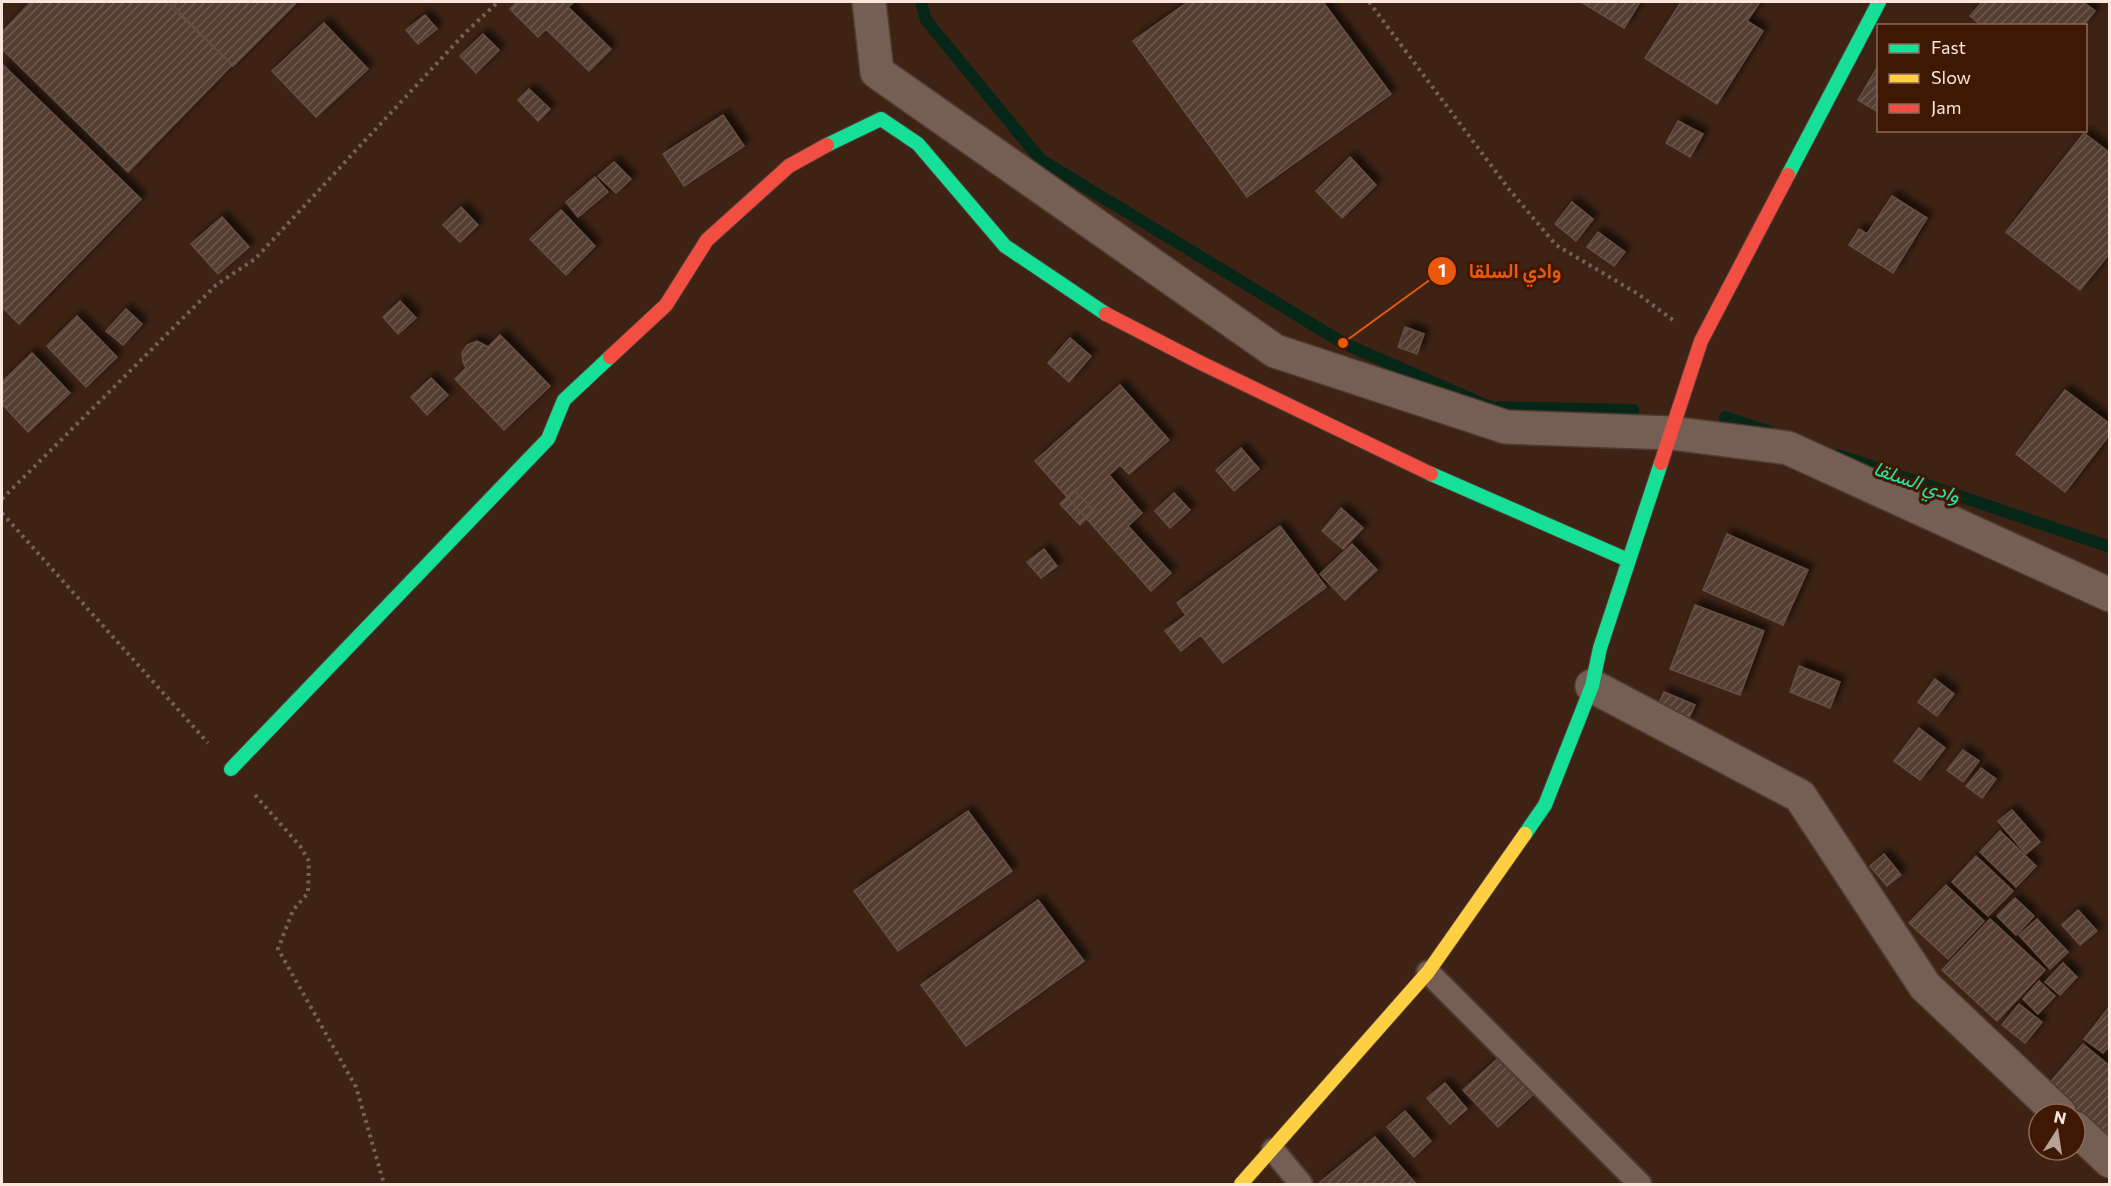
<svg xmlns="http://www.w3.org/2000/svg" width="2111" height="1186" viewBox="0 0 2111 1186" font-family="Commissioner,Vazirmatn,sans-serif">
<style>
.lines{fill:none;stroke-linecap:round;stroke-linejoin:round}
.stream{stroke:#062718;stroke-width:12}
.building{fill:url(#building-hatch);stroke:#654e42;stroke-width:1.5;filter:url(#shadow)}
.lane-casing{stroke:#4f3b32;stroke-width:26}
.street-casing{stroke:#4f3b32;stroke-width:36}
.fast-casing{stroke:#4f3b32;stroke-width:16}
.slow-casing{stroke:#4f3b32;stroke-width:16}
.jam-casing{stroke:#4f3b32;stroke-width:16}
.path{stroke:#756157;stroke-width:4;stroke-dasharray:3 4.5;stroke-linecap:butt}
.lane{stroke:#755f55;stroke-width:22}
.street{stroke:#755f55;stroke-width:33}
.fast{stroke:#16e098;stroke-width:14}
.slow{stroke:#ffcf43;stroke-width:14}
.jam{stroke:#f24e42;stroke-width:14}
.labels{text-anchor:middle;stroke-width:6;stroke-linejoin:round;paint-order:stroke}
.water-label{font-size:20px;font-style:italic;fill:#27e2a5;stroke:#3f1804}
.leader{fill:none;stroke:#e8590c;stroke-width:2}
.callout-dot{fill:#e8590c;stroke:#3f1804;stroke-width:2}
.mark-label{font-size:18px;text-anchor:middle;font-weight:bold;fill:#fff}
.callout-label{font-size:20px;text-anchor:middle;font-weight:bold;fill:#e8590c;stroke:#3f1804;stroke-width:6;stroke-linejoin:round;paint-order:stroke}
</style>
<defs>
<pattern id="building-hatch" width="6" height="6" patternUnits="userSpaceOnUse" patternTransform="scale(1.5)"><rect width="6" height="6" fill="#543e32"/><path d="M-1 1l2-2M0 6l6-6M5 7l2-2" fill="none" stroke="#6e5a4f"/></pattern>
<filter id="shadow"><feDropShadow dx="5.5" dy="-5.5" stdDeviation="3" flood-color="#0009"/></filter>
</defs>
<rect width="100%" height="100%" fill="#3e2314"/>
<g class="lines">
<path class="stream" d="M921,2l5,18 115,140 302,183 147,64 143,3
M1725,417l45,15
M1838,455l272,92"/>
</g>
<path class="building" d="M31,2h135l66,63 -104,107 -126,-123v-17z
M169,2h128l-64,64z
M517,2h57l-6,5 43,42 -22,22 -43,-42 -8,8 -28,-28z
M1188,2h135l68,92 -144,103 -114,-156z
M1581,2h59l-16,26z
M1681,2h79l-13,19 16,10 -46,73 -72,-46z
M1982,2h101l12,9 -12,15h-101l-12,-10z
M425,15l12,14 -19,15 -12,-14z
M324,23l44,46 -52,48 -44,-46z
M483,34l16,16 -23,23 -16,-17z
M2,64l139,135 -122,125 -17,-17z
M1878,66v46l-20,-12z
M529,89l21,20 -12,12 -20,-21z
M723,115l21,31 -60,40 -21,-32z
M1678,121l25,13 -13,23 -24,-14z
M2084,133l26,20v100l-30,37 -74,-58z
M1350,157l26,28 -34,33 -26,-27z
M614,162l17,17 -15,14 -18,-17z
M595,177l13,15 -30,25 -12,-15z
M1892,196l35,22 -34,55 -44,-28 10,-16 8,5z
M1572,202l21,17 -17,22 -21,-17z
M461,207l17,18 -18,17 -17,-17z
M561,210l34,36 -29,29 -36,-36z
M222,217l27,30 -31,27 -27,-30z
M1598,232l27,20 -11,14 -27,-19z
M400,301l16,17 -18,16 -15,-17z
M126,309l16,15 -19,21 -17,-14z
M77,316l40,41 -31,30 -39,-41z
M1405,327l19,7 -7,20 -19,-7z
M500,335l50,51 -46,44 -49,-51 11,-11 -3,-6 -1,-9 5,-8 10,-4 11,6z
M1070,338l21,18 -22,26 -21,-19z
M32,353l38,40 -42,39 -26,-28v-22z
M431,378l17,17 -21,20 -16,-18z
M1120,385l49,55 -40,34 -9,-9 -11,10 33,38 -14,13 43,47 -20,18 -116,-130z
M2065,390l45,34v10l-45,58 -49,-38z
M1241,448l18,21 -25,22 -18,-21z
M1074,490l20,21 -14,14 -20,-21z
M1174,493l16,17 -20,18 -15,-17z
M1341,508l22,20 -20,21 -21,-18z
M1280,526l46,61 -103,76 -22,-28 -20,16 -16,-20 21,-16 -9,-12z
M1727,534l81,36 -25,55 -80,-35z
M1352,544l25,26 -32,30 -25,-26z
M1044,549l13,17 -16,12 -14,-16z
M1695,605l69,26 -24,64 -70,-26z
M1799,666l41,16 -10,26 -40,-16z
M1935,679l19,15 -17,22 -19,-14z
M1664,692l31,13 -8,17 -30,-14z
M1919,728l26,20 -25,32 -26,-19z
M1963,750l16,11 -16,21 -16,-12z
M1981,768l15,11 -14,19 -16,-12z
M2012,810l28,32 -14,12 -28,-33z
M968,811l44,60 -114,80 -44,-60z
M2000,831l36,35 -20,21 -36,-35z
M1884,854l17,21 -14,11 -17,-20z
M1976,856l37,35 -25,25 -36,-34z
M1946,885l38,36 -36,38 -39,-36z
M2015,898l19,18 -18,19 -19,-19z
M1038,900l46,61 -118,85 -45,-61z
M2078,910l19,21 -17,14 -18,-20z
M1990,919l55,51 -48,51 -55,-51z
M2037,919l31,33 -18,17 -31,-34z
M2063,963l14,14 -17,18 -15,-13z
M2039,981l16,15 -17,18 -15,-15z
M2019,1004l23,18 -17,21 -23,-18z
M2110,1006v39l-7,8 -19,-14z
M2083,1044l27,22v70l-62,-51z
M1505,1052l34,37 -41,38 -35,-37z
M1445,1083l22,26 -17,15 -23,-26z
M1405,1111l26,30 -17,16 -27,-30z
M1375,1137l41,47h-98z"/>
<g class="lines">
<g class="lane-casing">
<path id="lane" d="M1428,972l212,212
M1273,1150l28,34"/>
</g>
<g class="street-casing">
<path id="street" d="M869,2l8,70 398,279 231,76 165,6 117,15 322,147
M1592,686l208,110 125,190 135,128
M2075,1128l35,33"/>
</g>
<g class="fast-casing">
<path id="fast" d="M827,145l54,-26 37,25 87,102 101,68
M1788,175l91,-173
M1431,474l197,86
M231,769l317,-330 16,-39 46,-43
M1525,834l20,-29 47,-119 8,-38 61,-185"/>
</g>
<g class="slow-casing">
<path id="slow" d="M1241,1184l187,-212 97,-138"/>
</g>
<g class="jam-casing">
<path id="jam" d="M1106,314l95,49 230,111
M610,357l56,-52 41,-65 82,-74 38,-21
M1661,463l40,-122 87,-166"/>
</g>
<path class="path" d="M1369,2l139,186 48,57 82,49 35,26
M2,499l214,-214 39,-26 210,-226 33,-31
M2,513l206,230
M255,795l45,51 9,15 -1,32 -15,17 -15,39 78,138 28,97"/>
<use href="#lane" class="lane"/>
<use href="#street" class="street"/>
<use href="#fast" class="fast"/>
<use href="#slow" class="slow"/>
<use href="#jam" class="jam"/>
</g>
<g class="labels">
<g class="water-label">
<text transform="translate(1917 482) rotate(19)" y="7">وادي السلقا</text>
</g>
</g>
<path class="leader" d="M1343 343L1442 271"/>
<g class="callout-dot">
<circle cx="1343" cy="343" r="6"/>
<circle cx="1442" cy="271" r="15"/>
</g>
<g class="mark-label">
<text x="1442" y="277">1</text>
</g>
<g class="callout-label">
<text x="1515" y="278">وادي السلقا</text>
</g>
<rect width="2111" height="1186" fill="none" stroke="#fae6dd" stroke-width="6"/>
<rect x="1877" y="24" width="210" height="108" fill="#3f1804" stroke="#8a6a5b" stroke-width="1.5"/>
<rect x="1889" y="44" width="30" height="9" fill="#16e098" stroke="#8a6a5b" stroke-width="1.5"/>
<text x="1931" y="54" font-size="18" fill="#fae6dd">Fast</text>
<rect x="1889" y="74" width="30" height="9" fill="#ffcf43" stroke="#8a6a5b" stroke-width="1.5"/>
<text x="1931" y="84" font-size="18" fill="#fae6dd">Slow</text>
<rect x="1889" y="104" width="30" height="9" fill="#f24e42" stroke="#8a6a5b" stroke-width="1.5"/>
<text x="1931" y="114" font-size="18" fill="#fae6dd">Jam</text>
<g transform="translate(2057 1132) rotate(12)"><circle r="28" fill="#3f1804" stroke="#8a6a5b" stroke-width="1.5"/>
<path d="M0-4.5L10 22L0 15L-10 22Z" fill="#b8a297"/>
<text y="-9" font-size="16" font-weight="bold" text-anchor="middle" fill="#fae6dd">N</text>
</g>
</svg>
